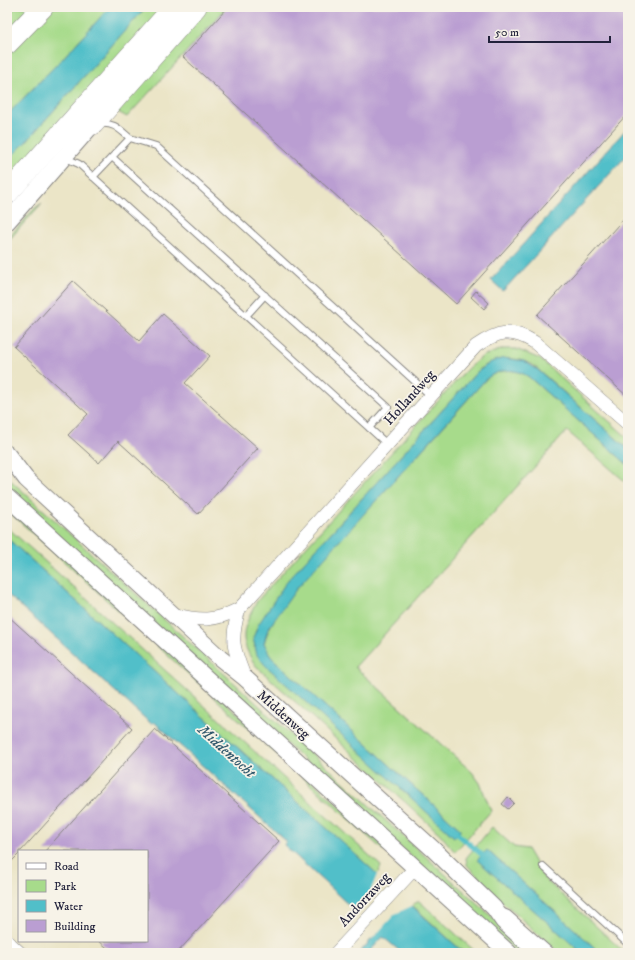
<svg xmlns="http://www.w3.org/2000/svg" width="635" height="960" viewBox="0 0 635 960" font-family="'IM FELL DW Pica',serif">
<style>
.green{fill:#a7db8b;stroke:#647e63}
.water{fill:#51bfc9;stroke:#3a7082}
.pier{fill:#ebe5c7}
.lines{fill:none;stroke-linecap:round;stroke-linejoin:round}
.stream{stroke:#51bfc9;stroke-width:5}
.building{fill:#ba9ed2}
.service-casing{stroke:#868481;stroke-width:8}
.minor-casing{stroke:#868481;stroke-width:14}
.tertiary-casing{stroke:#868481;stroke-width:18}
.trunk-casing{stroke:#868481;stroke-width:22}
.service{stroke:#fff;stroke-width:6}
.minor{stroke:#fff;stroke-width:13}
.tertiary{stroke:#fff;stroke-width:16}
.trunk{stroke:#fff;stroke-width:21}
.labels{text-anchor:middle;stroke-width:3.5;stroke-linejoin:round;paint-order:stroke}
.street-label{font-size:14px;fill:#22223b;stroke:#f7f3e8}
.water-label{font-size:15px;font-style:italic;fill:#32596d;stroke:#f7f3e8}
</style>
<rect width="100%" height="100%" fill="#f7f3e8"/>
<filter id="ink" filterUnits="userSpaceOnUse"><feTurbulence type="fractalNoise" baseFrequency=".025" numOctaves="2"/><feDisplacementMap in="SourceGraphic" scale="8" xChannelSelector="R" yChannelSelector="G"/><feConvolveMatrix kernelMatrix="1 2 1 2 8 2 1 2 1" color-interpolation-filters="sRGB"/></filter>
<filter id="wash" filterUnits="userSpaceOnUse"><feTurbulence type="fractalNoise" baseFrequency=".012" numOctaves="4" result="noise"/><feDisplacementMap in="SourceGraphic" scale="16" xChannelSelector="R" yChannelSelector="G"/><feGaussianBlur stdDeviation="0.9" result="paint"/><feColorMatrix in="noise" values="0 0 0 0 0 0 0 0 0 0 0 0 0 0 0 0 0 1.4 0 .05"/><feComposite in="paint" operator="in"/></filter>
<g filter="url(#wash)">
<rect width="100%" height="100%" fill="#ebe5c7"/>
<path class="green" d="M16,7h22l-31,32v-23z
M51,7h59l-47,51 -56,57v-62z
M146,7h22l-161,181v-27l16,-16z
M202,7h25l-100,110 -11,-6z
M42,203l-35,39v-3l28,-31z
M503,349h13l24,10 88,79v11l-95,-84c-20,-10 -40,-8 -56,7l-190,209 -33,66 200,190 7,-7 -190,-173 -7,-13c5,-34 77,-105 101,-132 41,-44 81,-88 121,-133 14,-11 29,-11 43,-2l99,88v19l-61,-53 -212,236 117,105 8,11 11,28 -36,41 -15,-18 -184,-168c-19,-28 -13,-37 1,-65l211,-233 15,-12z
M7,477l525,476h-15l-510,-463z
M7,502l376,344 1,5 -377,-341z
M7,527l374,339 -3,9 -371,-337z
M492,827l22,20 13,2 17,29 81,75h-35l5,-5 -108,-98 -9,10 104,93h-23l-63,-57 -29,-31 -1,-7z
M419,901l58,52h-13l-52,-48z"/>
<path class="water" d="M110,7h36l-123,138 -16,16v-46l56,-57z
M628,127v27l-125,137 -12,-11z
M504,358l20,3 14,9 90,79v16l-99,-88c-14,-9 -29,-9 -43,2l-189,209 -29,41 -4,14 7,14 190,173 -7,7 -189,-172 -8,-10 -4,-17 5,-13 29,-44 190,-209 14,-10z
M7,538l457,415h-62l-19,-16 -15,16h-9l19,-21 -94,-87 2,-4 -132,-119 -2,2 -4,-3 -141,-127z
M487,850l108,98 -5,5h-8l-105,-93z"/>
<path class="pier" d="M378,872l36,33 -19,9 -23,25 -2,-1 5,-6 -22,-21 17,-19z"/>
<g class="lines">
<path class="stream" d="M453,830l34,29"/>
</g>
<g id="blocks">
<path class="building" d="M228,7h389l11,10v96l-172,191 -273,-247z
M628,214v183l-91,-82z
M73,281l66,60 24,-27 47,42 -25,27 73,65 -60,66 -80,-73 -19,22 -31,-28 20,-21 -74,-67z
M476,291l13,12 -5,6 -13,-12z
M7,615l125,113 -111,123h-2v3l-10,10 -2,-2z
M155,729l124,112 -102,112h-64l-14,-12h48v-90h-102z
M508,797l6,6 -6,6 -6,-5z"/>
</g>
</g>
<g filter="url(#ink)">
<use href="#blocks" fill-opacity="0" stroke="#868481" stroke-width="1"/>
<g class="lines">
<g class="service-casing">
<path id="service" d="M100,124c14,-2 20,6 30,14
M112,157l276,250 -19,21
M66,158l13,6 309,281
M93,177l37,-39 26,8 275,250
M246,316l19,-21
M543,866l85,78
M501,911l7,3 44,39"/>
</g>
<g class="minor-casing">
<path id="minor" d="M239,609c-9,32 -6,39 6,69
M172,614c29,7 41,8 67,-5l237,-263c22,-15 35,-18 58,-4l94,82
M7,941l13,12
M336,953l80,-86"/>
</g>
<g class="tertiary-casing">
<path id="tertiary" d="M7,222l86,-98
M7,454l19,25 194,179 25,20 188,171 61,59 9,13 35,32
M7,497l502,456"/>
</g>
<g class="trunk-casing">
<path id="trunk" d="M7,44l36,-37
M93,124l103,-117
M7,194l167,-187"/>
</g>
<use href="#service" class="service"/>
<use href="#minor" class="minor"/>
<use href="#tertiary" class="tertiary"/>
<use href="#trunk" class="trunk"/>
</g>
</g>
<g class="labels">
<g class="street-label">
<text transform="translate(409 397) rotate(-48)" y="5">Hollandweg</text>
<text transform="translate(284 714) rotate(42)" y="5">Middenweg</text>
<text transform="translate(364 899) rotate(-47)" y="5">Andorraweg</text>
</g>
<g class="water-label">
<text transform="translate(227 751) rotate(42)" y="5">Middentocht</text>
</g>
</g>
<rect width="635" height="960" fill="none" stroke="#f7f3e8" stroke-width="24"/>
<rect x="18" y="850" width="130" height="92" fill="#f7f3e8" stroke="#a29fa3"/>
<rect x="26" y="863" width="20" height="6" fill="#ffffff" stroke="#a29fa3"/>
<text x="54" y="870" font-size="12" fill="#22223b">Road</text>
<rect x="26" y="880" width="20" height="12" fill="#a7db8b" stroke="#a29fa3"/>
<text x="54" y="890" font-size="12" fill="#22223b">Park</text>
<rect x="26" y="900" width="20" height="12" fill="#51bfc9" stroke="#a29fa3"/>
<text x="54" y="910" font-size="12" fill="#22223b">Water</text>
<rect x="26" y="920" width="20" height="12" fill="#ba9ed2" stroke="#a29fa3"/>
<text x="54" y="930" font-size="12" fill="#22223b">Building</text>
<path d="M489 36v6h121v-6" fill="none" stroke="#22223b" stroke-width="2"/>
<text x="495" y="36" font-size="12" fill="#22223b" stroke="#f7f3e8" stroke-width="3" paint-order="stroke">50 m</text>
</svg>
